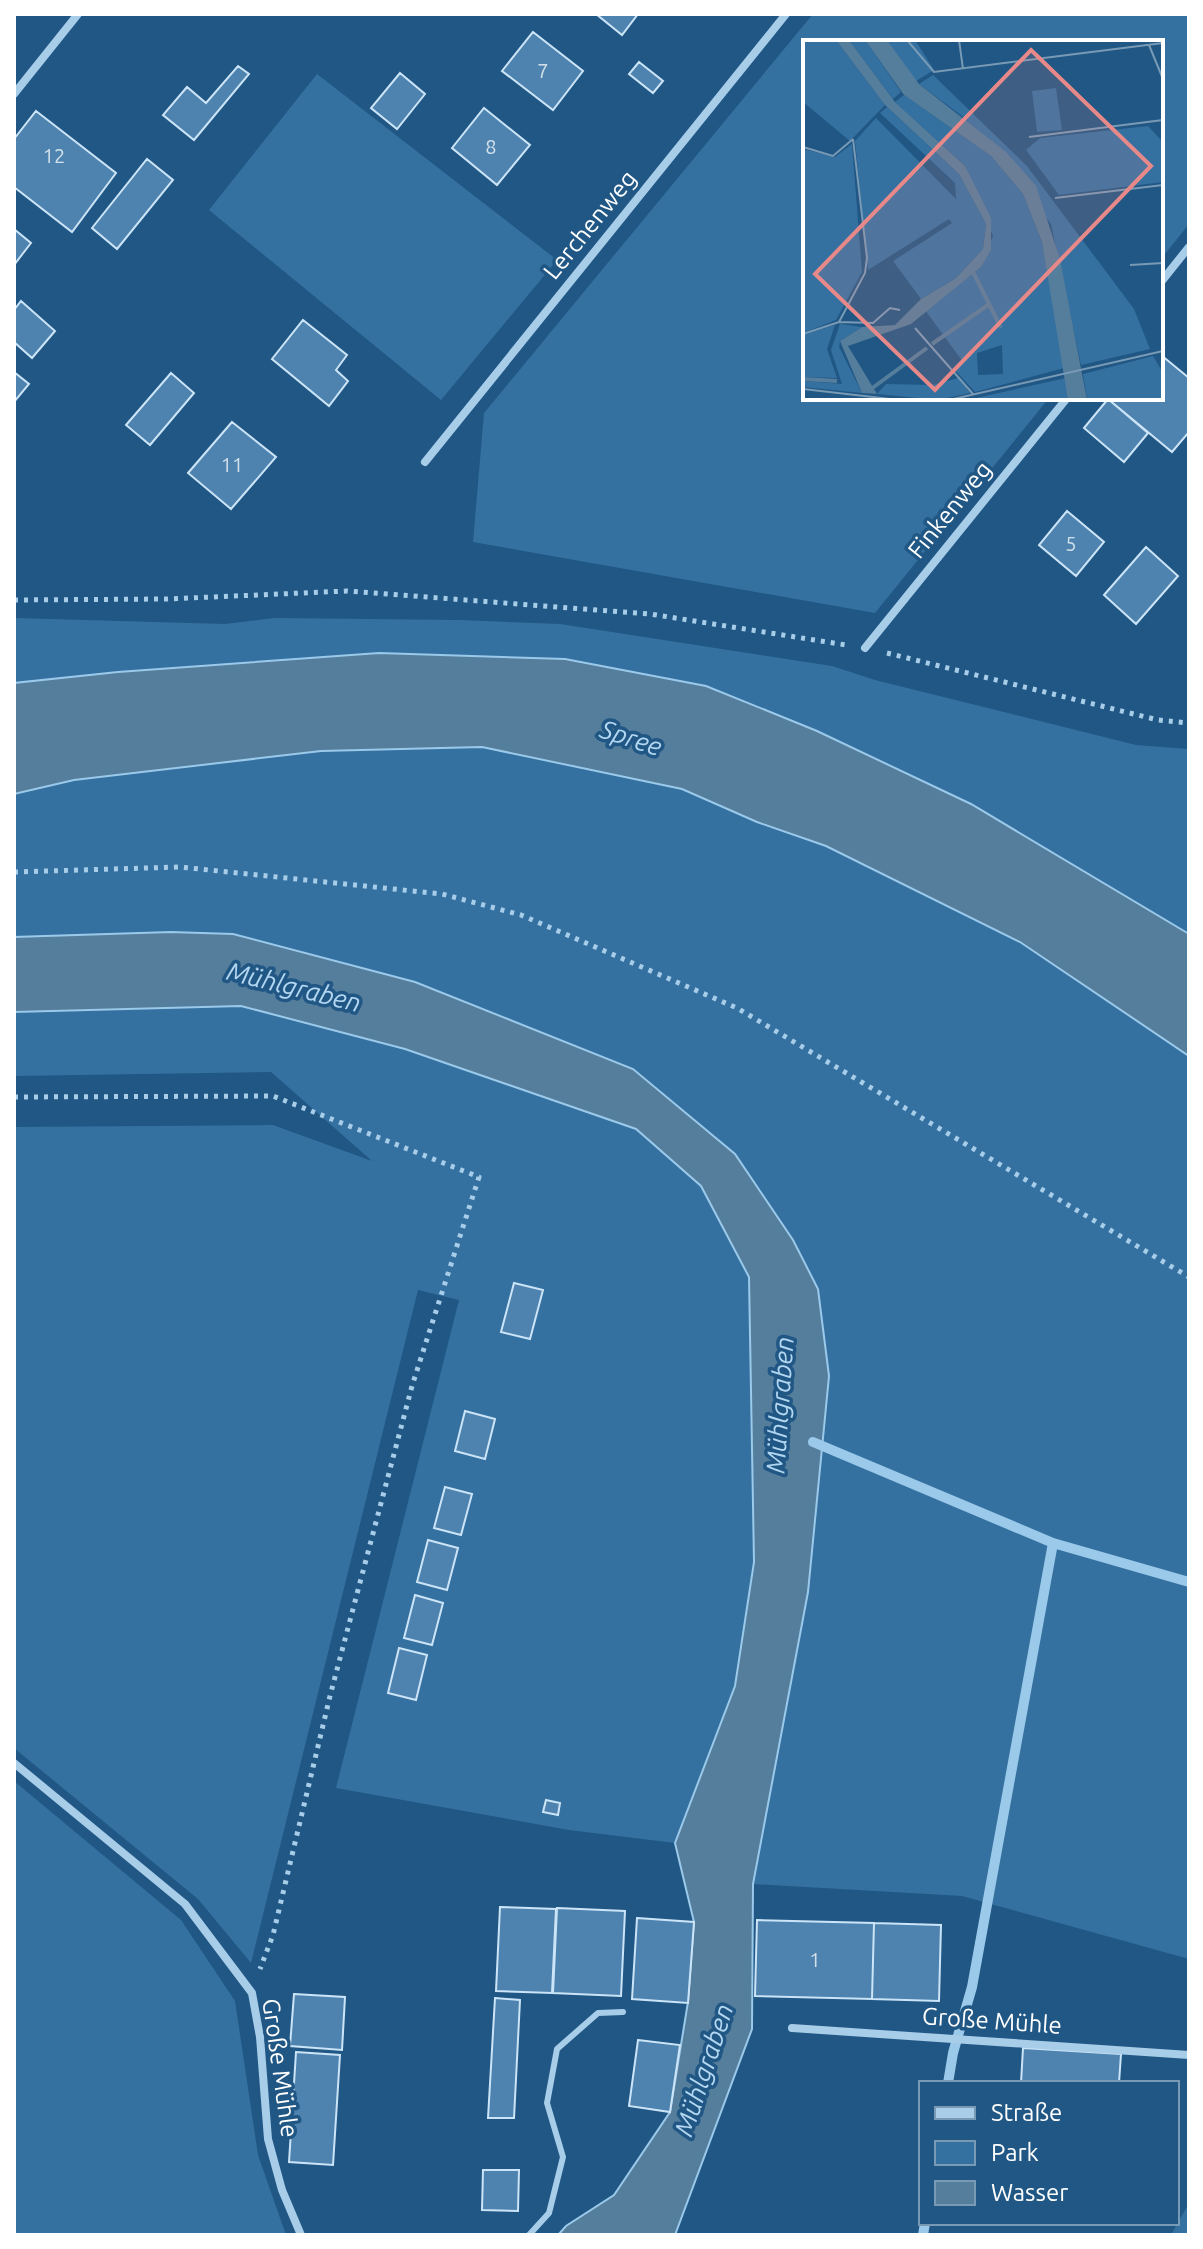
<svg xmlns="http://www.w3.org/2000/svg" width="1203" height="2249" viewBox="0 0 1203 2249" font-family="Ubuntu,sans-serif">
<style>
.green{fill:#3471a1}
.water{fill:#557d9c;stroke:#9bc9ea;stroke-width:2}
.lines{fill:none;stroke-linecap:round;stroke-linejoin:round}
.stream{stroke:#9bc9ea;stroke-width:10}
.building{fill:#4d83ae;stroke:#cce4f7;stroke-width:2}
.path{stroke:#a8cde9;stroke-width:5;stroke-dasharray:4 6;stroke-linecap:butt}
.service{stroke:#a8cde9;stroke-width:6}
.minor{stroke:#a8cde9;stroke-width:8}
.labels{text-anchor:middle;stroke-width:7;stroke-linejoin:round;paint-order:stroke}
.number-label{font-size:20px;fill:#d2e0eb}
.street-label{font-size:24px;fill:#fff;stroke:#205784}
.water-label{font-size:26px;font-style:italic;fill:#b3d6f1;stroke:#205784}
.inset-river{fill:none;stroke:#557d9c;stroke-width:4}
.inset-road{fill:none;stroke:#799ab5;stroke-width:2}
.view{fill:#e88989;fill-opacity:0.15;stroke:#e88989;stroke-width:4}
.inset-edge{fill:none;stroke:#fff;stroke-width:4}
</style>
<rect width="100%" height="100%" fill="#205784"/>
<path class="green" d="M813,14h376v210l-28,35v-217h-356v356h244l-174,215 -402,-71 11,-129z
M317,74l240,186 -116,140 -232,-190z
M14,618l211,6 49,-6 185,2 101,4 272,42 43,14 261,65 53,4v185l-218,-130 -154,-73 -111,-45 -141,-27 -186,-6 -261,19 -104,11z
M482,747l200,42 75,33 69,24 194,96 169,114v903l-227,-63 -209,-12 55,-292 -73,-438 -502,-220 -62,-2 -157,5v-143l60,-14 247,-29z
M241,1006l164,43 231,80 65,57 48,91 5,285 -19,124 -60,157 -106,-13 -233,-42 123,-488 -41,-10 -167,673 -53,-64 -184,-151v-621l259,-2 99,36 -101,-89 -257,4v-64z
M14,1781l167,139 54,81 23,154 28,80h-272z
M1189,2203v32h-20l3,-2z"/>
<path class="water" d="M379,653l186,6 141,27 111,45 154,73 218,130v122l-169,-114 -194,-96 -69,-24 -75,-33 -200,-42 -161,4 -247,29 -60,14v-111l104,-11z
M171,932l62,2 182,48 218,87 102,85 58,86 25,49 11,87 -21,216 -55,292 -1,145 -77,206h-117l8,-9 48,-31 56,-83 18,-110 6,-80 -19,-79 60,-157 19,-124 -5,-285 -48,-91 -65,-57 -231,-80 -164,-43 -227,6v-75z"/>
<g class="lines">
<path class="stream" d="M813,1442l240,101 136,39
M948,2083l5,-30 19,-66 81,-444
M923,2235l2,-12"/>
</g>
<path class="building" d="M596,14h42l-16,21z
M533,32l50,39 -30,39 -51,-39z
M639,62l24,19 -10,12 -24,-19z
M238,66l11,8 -55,66 -31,-25 24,-28 19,16z
M400,73l25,21 -28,35 -26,-21z
M484,108l46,37 -33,40 -45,-37z
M36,111l80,62 -44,59 -58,-45v-48z
M147,159l26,21 -56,69 -25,-21z
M14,229l17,14 -17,22z
M21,301l34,30 -23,27 -18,-16v-32z
M303,320l44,35 -11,15 12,11 -19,25 -57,-47z
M1161,355l28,23v54l-17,20 -64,-53 53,-1z
M14,372l15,12 -15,18z
M171,373l23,20 -44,52 -24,-20z
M1108,399l40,34 -24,29 -40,-34z
M232,422l44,35 -45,52 -43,-36z
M1067,511l37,31 -28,34 -37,-31z
M1146,547l32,29 -42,48 -32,-29z
M514,1283l29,7 -13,49 -29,-7z
M465,1411l30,8 -10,40 -30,-8z
M445,1487l27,7 -11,41 -27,-7z
M428,1540l30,8 -11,42 -30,-8z
M415,1595l28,8 -11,42 -28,-7z
M399,1648l28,7 -11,45 -28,-7z
M546,1800l14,3 -2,12 -15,-3z
M500,1907l56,2 -4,84 -56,-2z
M557,1908l68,3 -4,85 -68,-3z
M637,1918l57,4 -6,81 -56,-4z
M757,1920l117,3 -2,76 -117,-3z
M874,1923l67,2 -2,76 -67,-2z
M294,1994l51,3 -3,53 -52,-4z
M495,1998l25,2 -6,118h-26z
M638,2040l42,5 -10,67 -41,-6z
M1023,2048l98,6 -2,29h-98z
M296,2052l44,3 -7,110 -44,-3z
M483,2170h36l-1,41 -36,-1z"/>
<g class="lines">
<path class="path" d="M14,600l153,-1 180,-8 303,23 196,31
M887,653l271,67 31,3
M14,872l166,-5 262,27 79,21 216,93 452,269
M14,1097l259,-1 206,81 -67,209 -82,310 -57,239 -13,34"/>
<path class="service" d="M529,2235l20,-22 14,-56 -16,-54 10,-54 41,-36 25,-1"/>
<path class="minor" d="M14,94l64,-80
M1161,282l28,-35
M425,462l361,-448
M865,648l202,-250
M14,1763l171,141 67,89 8,44 8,102 14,51 19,45
M792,2028l397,27"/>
</g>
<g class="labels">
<g class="number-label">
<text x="543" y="78">7</text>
<text x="491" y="154">8</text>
<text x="54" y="163">12</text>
<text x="232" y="472">11</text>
<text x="1071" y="551">5</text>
<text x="815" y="1967">1</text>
</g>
<g class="street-label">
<text transform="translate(590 225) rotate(-51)" y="8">Lerchenweg</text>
<text transform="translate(950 510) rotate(-51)" y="8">Finkenweg</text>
<text transform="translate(992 2021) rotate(4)" y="8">Große Mühle</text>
<text transform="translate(280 2068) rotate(82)" y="8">Große Mühle</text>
</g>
<g class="water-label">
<text transform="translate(631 738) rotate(18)" y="9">Spree</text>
<text transform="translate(294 987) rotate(14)" y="9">Mühlgraben</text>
<text transform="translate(780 1405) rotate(-86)" y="9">Mühlgraben</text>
<text transform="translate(704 2070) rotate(-72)" y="9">Mühlgraben</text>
</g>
</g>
<g transform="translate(803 40)">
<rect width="360" height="360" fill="#205784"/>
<path d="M0,0h33l49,65 -35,36 -47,-39zM46,0h16l36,52 -8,7zM84,0h28l19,30 -18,11zM130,35l94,91 107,143 16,40 -69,16 -30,-141 -89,-108 -43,-32zM253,48l6,42 -25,2 -5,-41zM101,55l87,61 32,38 19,48 22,126 -89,24 -21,-23 9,-7 -38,-52 56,-43 12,-31 -28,-70 -70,-64zM199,305l1,29 -25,1 -1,-22zM84,67l72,67 27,50 -3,25 -27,29 -35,21 -28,-38 59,-38 -3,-4 -81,51 -13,-129 21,-23 80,81 -1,-16 -75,-70zM345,86l15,16v40l-104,13 -33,-45 14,-12zM49,104l10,128 -26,48 -33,13v-184l32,8zM37,284l22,3 -22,14 -1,6 23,46 -59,-6v-6l39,3 -11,-34zM32,285l-8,24 10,29 -34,-1v-42zM350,316l10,17v27h-76l-4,-26zM155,338l12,15 -32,7 -61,-6 9,-10 47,1zM263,338l2,22h-100l8,-2z" fill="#3471a1" fill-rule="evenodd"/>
<path d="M33,0h13l46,62 70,64 26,52v32l-10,17 -70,57 -63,22 29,48 -15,-1 -22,-52 22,-14 33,-2 26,-26 35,-21 27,-29 3,-25 -27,-50 -74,-69zM62,0h22l32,44 87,68 30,34 24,73 27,141h-19l-26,-158 -19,-48 -32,-38 -87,-61z" fill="#557d9c"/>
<path class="inset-river" d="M170,232l28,56M129,304l56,-39M0,339l34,2M68,349l56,-41"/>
<path class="inset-road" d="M104,0l27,32 229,-29M156,0l4,29M346,5l14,34M226,97l134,-17M0,107l30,9 20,-17M252,158l108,-13M327,225l33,-2M36,282l26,-49 2,-15 -14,-119M112,288l58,66M0,294l36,-12 34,1 17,-15 10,2M0,349l96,11M146,360l214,-49"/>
<path class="view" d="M228,10l120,116 -216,224 -120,-116z"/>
<rect width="360" height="360" class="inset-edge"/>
</g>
<rect width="1203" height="2249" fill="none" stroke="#ffffff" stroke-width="32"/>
<rect x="919" y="2081" width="260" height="144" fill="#205784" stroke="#799ab5" stroke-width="2"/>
<rect x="935" y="2107" width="40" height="12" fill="#a8cde9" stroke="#799ab5" stroke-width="2"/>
<text x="991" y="2121" font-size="24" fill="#ffffff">Straße</text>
<rect x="935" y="2141" width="40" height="24" fill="#3471a1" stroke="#799ab5" stroke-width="2"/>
<text x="991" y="2161" font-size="24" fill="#ffffff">Park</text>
<rect x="935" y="2181" width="40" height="24" fill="#557d9c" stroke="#799ab5" stroke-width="2"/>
<text x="991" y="2201" font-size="24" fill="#ffffff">Wasser</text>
</svg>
